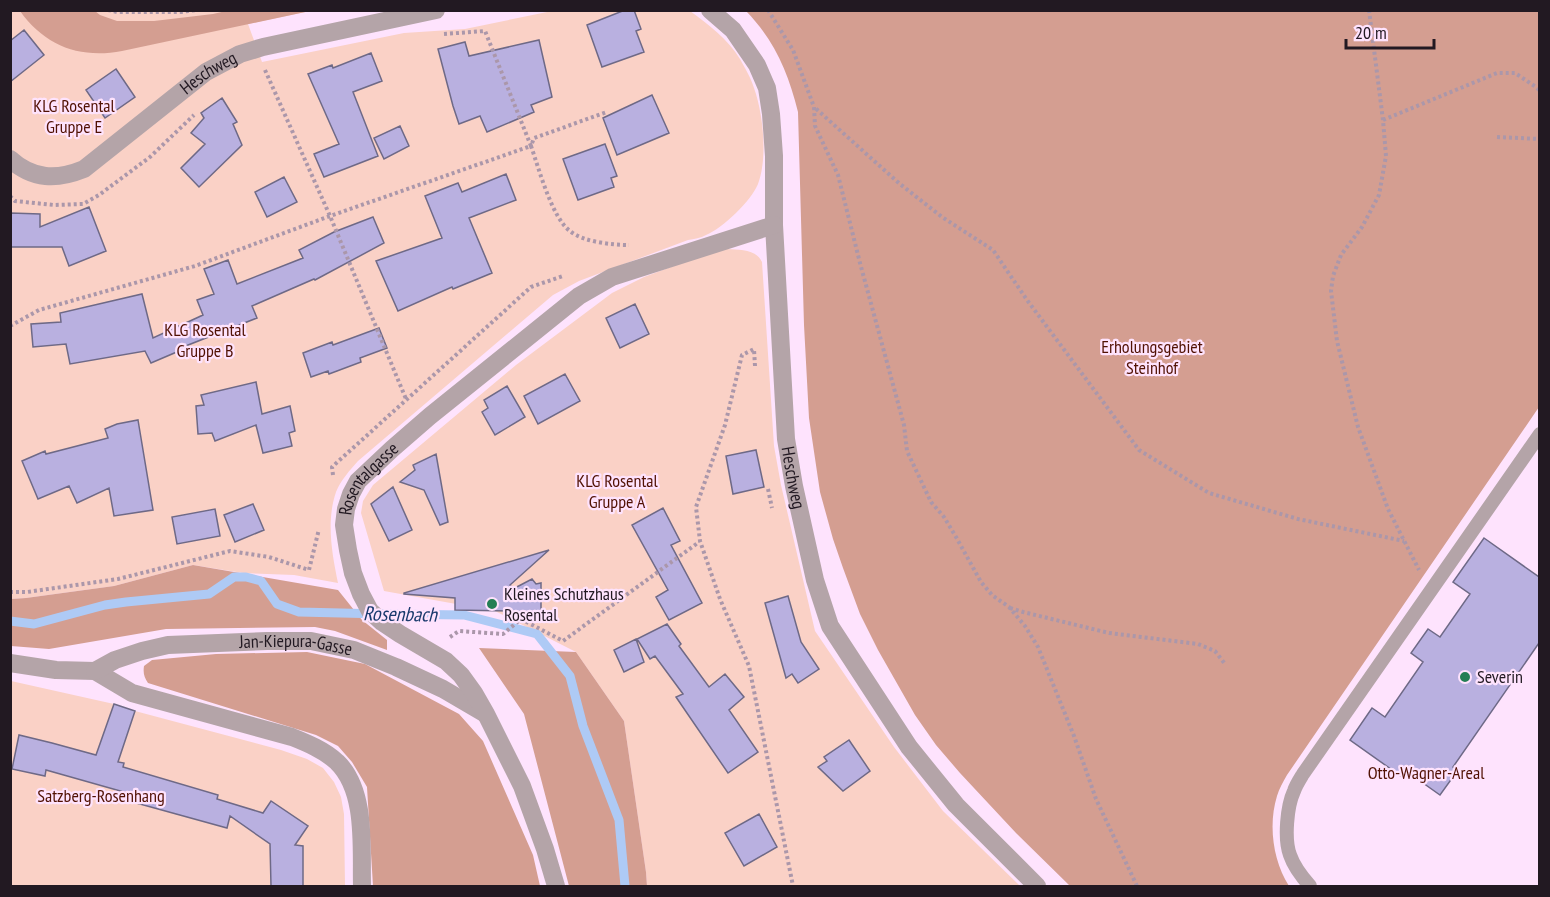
<svg xmlns="http://www.w3.org/2000/svg" width="1550" height="897" viewBox="0 0 1550 897" font-family="'PT Sans Narrow',sans-serif">
<style>
.green{fill:#fad1c6}
.forest{fill:#d49e91}
.lines{fill:none;stroke-linecap:round;stroke-linejoin:round}
.stream{stroke:#aecaf5;stroke-width:9}
.building{fill:#b9b0e0;stroke:#6e6986;stroke-width:1.5}
.path{stroke:#ab97aa;stroke-width:4;stroke-dasharray:3 3;stroke-linecap:butt}
.lane{stroke:#b4a4a8;stroke-width:14}
.street{stroke:#b4a4a8;stroke-width:18}
.poi-dot{fill:#237e54;stroke:#fee3fd;stroke-width:2}
.labels{text-anchor:middle;stroke-width:4.5;stroke-linejoin:round;paint-order:stroke}
.street-label{font-size:18px;fill:#221922;stroke:#fee3fd}
.park-label{font-size:18px;fill:#511103;stroke:#fee3fd}
.poi-label{font-size:18px;fill:#221922;stroke:#fee3fd;text-anchor:start}
.water-label{font-size:20px;font-style:italic;fill:#1a3a6d;stroke:#fee3fd}
</style>
<rect width="100%" height="100%" fill="#fee3fd"/>
<path class="green" d="M10,11h300l-62,13 14,38 142,-29 61,-4 87,-18h138c18,13 38,28 50,48 5,9 11,19 14,29 9,25 14,70 4,96 -7,17 -35,44 -52,51 -5,3 -12,4 -18,5l-109,41 -26,14 -195,166c-8,9 -17,19 -22,31 -10,29 -4,62 2,91l-44,-8 -51,-2 -50,-8 -79,21 -88,12 -15,1z
M727,249c13,1 29,0 35,13l12,184 7,39 34,146 79,116 49,64 77,75h-373l-1,-14 -22,-151 -48,-69 -81,-41 -111,-20 -23,-78 2,-12 10,-16 143,-120 96,-72 32,-16 62,-23z
M11,681l103,23 21,7 146,39 26,9 16,9 11,14 7,15 3,17 1,72h-334z"/>
<path class="forest" d="M20,11h75l5,4 17,6h37l59,-7 13,-3h84l-188,40c-42,8 -77,-5 -102,-40z
M746,11h793v396l-252,368c-4,7 -8,14 -10,21 -9,29 -4,65 12,90h-219l-54,-53 -56,-60 -24,-28 -21,-30 -37,-65 -18,-36 -17,-46 -10,-29 -13,-47 -11,-74 -5,-93 -6,-213c-10,-40 -23,-71 -52,-101z
M193,565l145,25 24,30 25,20v10l-52,-19 -20,-4 -149,2 -117,20 -38,-3v-47l15,-1 88,-12z
M479,648l97,4 48,69 22,151 1,14h-78l-45,-172z
M307,652l58,12 94,50 24,27 50,114 7,31h-167l-6,-99 -15,-25 -14,-16 -22,-11 -168,-52c-4,-6 -5,-10 -4,-17l8,-6 64,-6z"/>
<g class="lines">
<path class="stream" d="M10,621l24,3 71,-19 21,-3 83,-8 25,-17h12l15,4 16,23 22,8 84,2 81,1 73,19 33,42 13,50 36,94 6,66"/>
</g>
<path class="building" d="M625,10h9l7,19 -5,2 8,21 -42,15 -15,-42z
M24,30l20,25 -34,27v-41z
M539,40l13,57 -21,8 3,7 -47,20 -7,-16 -21,8 -6,-18 -15,-57 27,-7 4,14z
M371,53l11,28 -29,11 25,64 -54,21 -10,-23 25,-10 -31,-70 24,-9 1,3z
M116,69l19,28 -30,21 -19,-28z
M652,95l17,38 -52,22 -14,-37z
M222,98l15,24 -4,2 9,21 -43,42 -18,-19 24,-24 -14,-11 13,-15 -3,-5z
M400,126l9,20 -25,13 -10,-21z
M605,144l12,32 -6,2 3,9 -36,13 -15,-41z
M506,174l10,26 -47,18 23,55 -39,16 -1,-2 -54,24 -22,-50 66,-23 -17,-42 33,-13 4,9z
M284,177l13,25 -30,15 -12,-25z
M89,207l17,44 -37,15 -7,-19h-52l1,-34 29,1v13z
M373,217l11,26 -69,37 -1,-1 -62,27 5,12 -79,31 1,2 -28,12 -6,-12 -75,13 -4,-20 -33,3 -2,-23 30,-2 -1,-9 82,-19 11,44 50,-23 -6,-15 17,-6 -10,-25 24,-9 9,24 66,-26 -4,-8 35,-18z
M635,304l14,30 -29,14 -14,-30z
M379,328l8,20 -27,10 1,4 -32,12 -1,-3 -17,6 -8,-24 29,-11 1,3z
M565,374l15,27 -42,23 -14,-28z
M256,382l6,32 28,-8 5,25 -6,2 3,13 -29,7 -7,-28 -41,16 -3,-8 -14,1 -2,-28 8,-1 -3,-10z
M507,386l18,31 -30,18 -13,-23 6,-4 -4,-8z
M138,420l15,90 -39,6 -5,-28 -32,15 -8,-17 -31,13 -16,-38 23,-10 1,3 62,-16 -3,-9 12,-5z
M756,450l8,37 -31,7 -7,-38z
M436,454l12,68 -8,3 -16,-35 -24,-8 15,-12 -2,-5z
M393,487l19,43 -23,11 -18,-37z
M253,504l11,26 -29,12 -11,-27z
M663,508l17,33 -9,4 31,58 -33,17 -13,-23 12,-7 -36,-65z
M215,509l5,27 -43,8 -5,-27z
M1484,538l55,39v66l-86,124 5,3 -18,25 -34,-24 -4,6 -52,-37 22,-32 13,9 38,-55 -12,-9 17,-24 12,8 30,-43 -17,-12z
M549,550l-39,35 3,4 19,-10 4,5 5,-1v28l-30,2v-2l-56,-1v-12l-51,-4v-1z
M788,596l13,46 18,27 -21,14 -6,-9 -6,4 -21,-75z
M667,624l14,20 -2,2 30,41 16,-13 19,23 -15,13 29,42 -30,21 -52,-76 7,-3 -28,-38 -5,3 -13,-20z
M636,639l8,23 -20,10 -10,-22z
M114,704l21,7 -17,51 6,1 -1,4 95,28 -1,4 46,14 8,-12 37,25 -13,19 8,1v40h-32l-1,-42 -40,-28 -3,12 -98,-27 2,-7 -85,-24 -1,6 -33,-7 7,-34 33,8 44,12z
M849,740l21,31 -27,20 -25,-24 9,-6 -3,-4z
M759,814l18,33 -33,19 -19,-33z"/>
<g class="lines">
<path class="path" d="M108,10l9,2h64l15,-2
M768,10l25,40 21,57
M1369,10l14,110 3,36 -7,39 -17,32 -21,28 -8,21 -2,15 6,50 21,86 30,82 31,61
M444,34l41,-3 46,115 3,-8 73,-26
M265,70l65,146 76,183
M1383,120l114,-47h18l21,14 4,4
M1497,137l43,2
M10,196l5,5 39,4 29,-1 16,-9 51,-38 44,-42
M10,326l29,-16 156,-44 135,-50 201,-70c8,23 21,72 39,85 13,11 42,14 59,14
M755,366l-1,-17 -12,6 -17,70 -29,82 4,34 20,58 29,67 44,220
M333,475l-1,-8 199,-180 32,-11
M768,489l4,19
M10,592h17l91,-13 112,-28 39,6 40,13 10,-41
M1010,608l13,4 86,21 89,11 17,7 10,13
M450,637l9,-6 44,3 18,-15 42,22 136,-99
M1137,886l-41,-87 -22,-63 -36,-89 -13,-21 -16,-19 -17,-12 -11,-13 -25,-45 -12,-20 -13,-15 -24,-51 -3,-26 -44,-162 -22,-88 -23,-49 -1,-19 86,77 42,33 51,33 34,50 112,150 70,43 89,26 106,22"/>
<path class="lane" d="M1310,886c-8,-9 -16,-19 -20,-31 -6,-16 -3,-49 4,-64 2,-6 6,-12 9,-17l237,-340"/>
<g class="street">
<path id="s1" d="M710,10l23,20 24,35 10,23 4,26 3,42v69l12,214 8,47 21,94 15,46 79,121 47,58 81,81"/>
<path id="s2" d="M10,159c23,21 47,21 74,10l122,-97 34,-18 23,-7 173,-37"/>
<path d="M10,663l46,7 39,1 37,22 160,44c15,6 32,13 45,25 30,29 24,86 25,124"/>
<path id="s3" d="M95,671l20,-11 27,-9 26,-6 99,-4h44l43,9 42,17 47,22 41,24"/>
<path id="s4" d="M556,886l-11,-37 -23,-63 -36,-72 -12,-21 -13,-18 -15,-14 -46,-27 -18,-12 -12,-11 -9,-17 -8,-21 -5,-23 -4,-25 2,-16 5,-15 7,-13 34,-32 38,-33 149,-120 33,-19 162,-52"/>
</g>
</g>
<g class="poi-dot">
<circle cx="492" cy="604" r="6"/>
<circle cx="1465" cy="677" r="6"/>
</g>
<g class="labels">
<g class="street-label">
<text dy="6" stroke="none"><textPath href="#s2" startOffset="237">Heschweg</textPath></text>
<text dy="6" stroke="none"><textPath href="#s1" startOffset="489">Heschweg</textPath></text>
<text dy="6" stroke="none"><textPath href="#s4" startOffset="489">Rosentalgasse</textPath></text>
<text dy="6" stroke="none"><textPath href="#s3" startOffset="206">Jan-Kiepura-Gasse</textPath></text>
</g>
<g class="park-label">
<text x="74" y="112">KLG Rosental<tspan x="74" dy="21">Gruppe E</tspan></text>
<text x="205" y="336">KLG Rosental<tspan x="205" dy="21">Gruppe B</tspan></text>
<text x="1152" y="353">Erholungsgebiet<tspan x="1152" dy="21">Steinhof</tspan></text>
<text x="617" y="487">KLG Rosental<tspan x="617" dy="21">Gruppe A</tspan></text>
<text x="1426" y="779">Otto-Wagner-Areal</text>
<text x="101" y="802">Satzberg-Rosenhang</text>
</g>
<g class="poi-label">
<text x="504" y="600">Kleines Schutzhaus<tspan x="504" dy="21">Rosental</tspan></text>
<text x="1477" y="683">Severin</text>
</g>
<g class="water-label">
<text transform="translate(400 614) rotate(1)" y="7">Rosenbach</text>
</g>
</g>
<rect width="1550" height="897" fill="none" stroke="#221922" stroke-width="24"/>
<path d="M1346 39v9h88v-9" fill="none" stroke="#221922" stroke-width="3"/>
<text x="1355" y="39" font-size="18" fill="#221922" stroke="#fee3fd" stroke-width="4.5" paint-order="stroke">20 m</text>
</svg>
